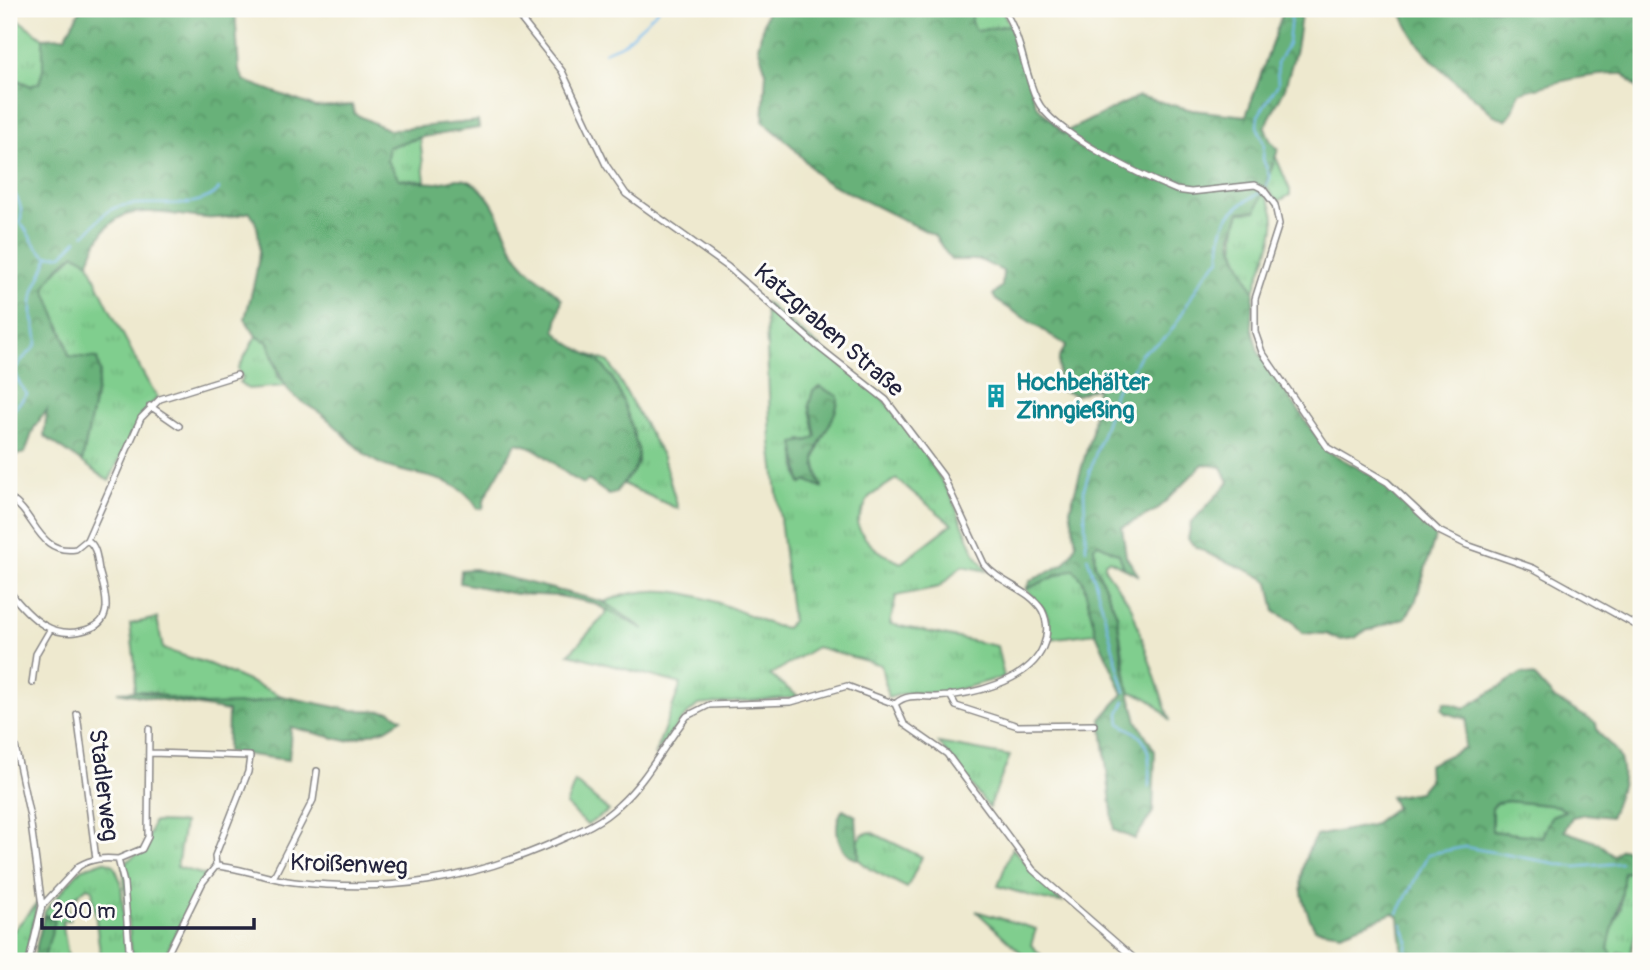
<svg xmlns="http://www.w3.org/2000/svg" width="1650" height="970" viewBox="0 0 1650 970" font-family="Pangolin,sans-serif">
<style>
.grass{fill:url(#grass-tufts);stroke:#517864;stroke-width:2;fill-rule:evenodd}
.forest{fill:url(#forest-crowns);stroke:#456a5a;stroke-width:2;fill-rule:evenodd}
.pitch{fill:#80ce8e;stroke:#517864;stroke-width:2}
.lines{fill:none;stroke-linecap:round;stroke-linejoin:round}
.stream{stroke:#7abcef;stroke-width:2}
.street-casing{stroke:#888685;stroke-width:8}
.street{stroke:#fff;stroke-width:5}
.labels{text-anchor:middle;stroke-width:6;stroke-linejoin:round;paint-order:stroke}
.street-label{font-size:24px;fill:#22223b;stroke:#fdfcf7}
.culture-label{font-size:24px;font-weight:bold;fill:#0d838f;stroke:#fdfcf7;text-anchor:start}
</style>
<defs>
<pattern id="grass-tufts" width="24" height="20" patternUnits="userSpaceOnUse" patternTransform="scale(1.75)"><rect width="24" height="20" fill="#80ce8e"/><path d="M3 7l-1-3M5 7V3M7 7l1-3M15 17l-1-3M17 17v-4M19 17l1-3" fill="none" stroke="#6eb17b"/></pattern>
<pattern id="forest-crowns" width="20" height="18" patternUnits="userSpaceOnUse" patternTransform="scale(1.75)"><rect width="20" height="18" fill="#68b179"/><path d="M2 6a3 3 0 1 1 6 0M12 15a3 3 0 1 1 6 0" fill="none" stroke="#559064"/></pattern>
</defs>
<rect width="100%" height="100%" fill="#fdfcf7"/>
<filter id="ink" filterUnits="userSpaceOnUse"><feTurbulence type="fractalNoise" baseFrequency=".0143" numOctaves="2"/><feDisplacementMap in="SourceGraphic" scale="14" xChannelSelector="R" yChannelSelector="G"/><feConvolveMatrix kernelMatrix="1 2 1 2 8 2 1 2 1" color-interpolation-filters="sRGB"/></filter>
<filter id="wash" filterUnits="userSpaceOnUse"><feTurbulence type="fractalNoise" baseFrequency=".00686" numOctaves="4" result="noise"/><feDisplacementMap in="SourceGraphic" scale="28" xChannelSelector="R" yChannelSelector="G"/><feGaussianBlur stdDeviation="1.57" result="paint"/><feColorMatrix in="noise" values="0 0 0 0 0 0 0 0 0 0 0 0 0 0 0 0 0 1.4 0 .05"/><feComposite in="paint" operator="in"/></filter>
<g filter="url(#wash)">
<rect width="100%" height="100%" fill="#eee9cf"/>
<path class="grass" d="M973,9h28l9,16 -34,6 -5,-8z
M9,13l34,25v32l-4,13 -8,3 -22,-10z
M420,138l5,43 -26,-2 -12,-18 1,-14z
M1275,155l15,35v5l-13,7 -13,-18z
M1262,191c28,32 0,66 -8,101 -17,-33 -26,-43 -14,-80l16,-1z
M75,254l14,8c11,32 27,58 42,88 9,18 15,32 27,47l-17,19 -32,65 -27,-19 18,-90 -31,-16 -4,-17 -20,-50 4,-11z
M765,302l117,96 33,40 36,58 24,58 12,17 -25,-5 -23,21 -43,9 -6,28 107,22 7,31 -59,16h-39l-18,5 -7,-33 -64,-18 -47,28 29,22 -101,8 -16,14 -28,37 27,-72 -112,-30 37,-40 1,-6 34,19 -37,-25c65,-27 112,0 171,24l11,2 6,-7 -21,-179zM809,405l26,7 -8,10 -12,38 6,27 -13,-6 -7,3c-6,-14 -6,-31 0,-44h9l6,-4zM896,479l56,45 -51,39c-19,-9 -37,-19 -44,-40l12,-26z
M256,336l12,6 10,33 8,11 -38,3 -9,-7 4,-3 -5,-10z
M588,354l21,8 54,95 15,52 -55,-25 15,-22v-13l-27,-73z
M1099,544l20,10 5,14 -15,-8 -4,2v7l26,37 39,115c-10,-15 -22,-26 -41,-29l-12,-77 -22,-51 -1,-18z
M1073,568l10,13 13,52 -47,6 -1,-24 -22,-26z
M157,618l6,31 46,15 73,32c-31,10 -62,12 -94,7 -17,-2 -36,-16 -54,-11l2,-19 -6,-49z
M939,743l71,13 -21,52z
M1507,801l51,5 7,5 -14,5 -9,21 -51,-6 1,-23 5,-5z
M153,822l31,1 -7,44 28,8 -43,86h-30l-9,-97 23,-16z
M871,832l51,25 -15,31 -37,-19 -11,-9v-20l4,-6z
M1012,848l50,54 -18,-2 -46,-14z
M104,861l10,4 7,17 6,79h-26l-9,-72 -5,-2 -19,17 2,16 -8,1 7,40h-26l8,-45 -7,-1 1,-4 36,-42z
M1623,872l18,1v39l-11,43 -12,-3 -4,9h-6l4,-7 -4,-5 3,-19 10,-22z
M37,903l-11,58h-17v-25z
M976,911l60,18 -5,16 16,16h-17z"/>
<path class="forest" d="M81,9h154l4,62 6,10 70,26 37,-2 3,9 34,16 89,-9 1,7 -62,10 -29,9 -1,14 12,18c12,1 26,4 38,4 11,-1 20,-7 32,-2 25,12 33,45 44,68 9,20 34,34 49,50l-7,31c14,19 32,19 47,35 19,20 29,59 36,85 0,27 -12,24 -22,43l-7,2 -21,-15 -4,4c-26,-10 -38,-37 -68,-41l-31,54 -2,11 -5,1c-20,-34 -56,-31 -90,-42 -27,-8 -45,-38 -68,-54 -10,-7 -23,-12 -31,-22 -11,-15 -14,-32 -21,-49l-12,-6 -11,-17c7,-30 25,-80 5,-107 -14,4 -29,7 -44,6 -53,-4 -96,-25 -117,44l-14,-8c-13,8 -24,21 -30,35l20,50 4,17 28,2 3,14 -18,90 -38,-26 3,-26 -13,18 -9,25 -16,4v-134l4,-9 -4,-17v-221l22,10 8,-3 4,-13v-32l22,-1z
M767,9h206l-2,14 6,8 33,-6 26,80 27,28 76,-37 53,14 54,6 38,-107h18l-6,40 -11,39 -20,39 5,13 8,10 -22,61 -16,1 -8,24 1,12 21,44 -2,36 6,23 10,15 58,84 59,33 50,49v5l-20,66 -10,15 -42,14 -8,6 -15,2 -13,-6 -25,-1 -10,-12 -17,-9 -6,-30c-23,-17 -66,-24 -81,-43l3,-16 38,-41 -7,-15 -19,-3 -46,46 -35,17 4,29 13,20 -15,-8 -5,-14 -20,-10 -5,2 1,18 22,51 7,58 13,48 18,30 -2,61 -18,27 -21,-9 -13,-111 22,-25 -27,-61 -13,-52 -10,-12 -47,20 4,-8 34,-17 9,-12 3,-9 -6,-34 22,-78 5,-44 -20,8 -19,-5 1,-32 7,-13 -70,-45 -3,-5 9,-9 1,-15 -23,-11h-29l-17,-25 -113,-56 -29,-33 -29,-25 3,-49 -8,-25z
M1400,9h241v83l-17,-18c-37,-1 -70,9 -105,19l-6,18 -7,9 -11,-4c-36,-34 -78,-58 -95,-107z
M820,387l18,9c2,19 -21,42 -23,64 -1,9 5,18 7,27l-14,-6 -7,3 -7,-41 16,-3 6,-4 -7,-31 4,-14z
M474,569l130,33 40,27 -51,-26 -34,-7 -43,-2 -56,-11 1,-13z
M1522,673l13,4 20,22 41,24c0,12 12,18 19,27 15,19 4,47 -5,67l-24,-3 -14,3 -8,14 35,12 14,13 8,-7 20,2v22l-18,-1c2,29 -11,50 -15,77l4,5 -4,7h-183l-11,-5 -4,5h-10l2,-13 -3,-31 -6,-4 -52,20 -26,-4c-18,-34 -19,-60 1,-93l56,-11 24,-18 -6,-10 29,-5 10,-12 -1,-15 36,-17 3,-29 -22,-6 -3,-5 3,-6 20,6zM1507,801l51,5 7,5 -14,5 -9,21 -50,-6v-23l5,-5z
M138,691l66,14 46,-1 32,-8 68,14 40,1 12,8 -16,10 -40,12 -55,-14 -2,33 -62,-8 1,-41 -111,-19z
M843,809l13,7 3,44c-21,-6 -28,-33 -16,-51z
M44,915l11,6 -12,40h-10z"/>
<path class="pitch" d="M575,782l34,29 -22,14 -21,-20z"/>
<g class="lines">
<path class="stream" d="M604,52l19,-8 36,-35
M9,81l6,-6
M1266,186l4,-8 -7,-19 1,-15 -7,-18 1,-10 20,-32 -1,-21 11,-19 4,-35
M9,189c9,6 15,21 11,33 9,10 14,27 26,33
M84,235c11,-8 16,-21 28,-26 30,-13 85,6 107,-20
M9,415l18,-21 -9,-13 -3,-11c5,-12 15,-16 21,-25 4,-8 -4,-24 -4,-33 -1,-31 11,-31 16,-56l14,-1 15,-15
M1086,549l-2,-61 29,-86c0,-18 10,-18 18,-30 5,-6 5,-14 11,-19 8,-7 19,-9 26,-18 19,-24 28,-56 52,-76 -1,-37 7,-49 40,-66
M1087,557c16,44 24,89 38,135
M1125,701l-6,12 1,11c34,15 29,31 29,64
M1631,863l10,-1
M1398,913l30,-59 37,-7 110,20 46,-4
M1402,924l6,17 -3,20"/>
</g>
</g>
<g filter="url(#ink)">
<g class="lines">
<g class="street-casing">
<path id="street" d="M513,9l49,62 44,94 20,29 102,73 88,78 70,55 57,76 41,88c16,20 44,24 58,46 6,12 6,25 1,37 -14,35 -73,48 -107,50 -15,0 -29,-4 -41,7
M1003,9c19,28 20,61 34,91 15,33 105,76 139,90l15,2 64,-7 8,4 12,16 4,19 -24,75v33l7,20 66,96 59,34 52,49 28,14 66,23 108,60
M150,406l29,20
M9,498c27,15 28,57 67,51l11,-9 54,-122 19,-19 77,-24
M9,591c21,27 45,52 82,37 10,-4 14,-10 15,-20 1,-13 -4,-26 -7,-38 -2,-11 -2,-24 -12,-30
M32,683l4,-29 14,-24
M950,695l6,11 62,20 76,-1
M895,704l9,20 43,30 86,116 104,91
M77,714l19,145
M15,746l15,71 12,89
M151,753l99,3 -2,16 -33,84 1,10
M118,859l24,-10 6,-12 1,-108
M216,866c27,2 52,13 78,16 96,11 173,-1 261,-40 23,-10 46,-19 64,-37 28,-25 45,-60 68,-89l22,-11 82,-3 56,-16 48,18
M273,878l40,-78 4,-29
M29,961l13,-55 37,-40c13,-8 25,-8 39,-7l6,24 6,78
M164,961l39,-79 13,-16"/>
</g>
<use href="#street" class="street"/>
</g>
</g>
<defs>
<g id="building-bare" transform="scale(1.89)"><path d="M-4-6H4V6H1V3H-1V6H-4ZM-2.5-4.3h1.7v1.8h-1.7ZM.8-4.3h1.7v1.8H.8ZM-2.5-1h1.7V.8h-1.7ZM.8-1h1.7V.8H.8Z" fill="#0f9aa8" stroke="#fdfcf7" stroke-width="2.5" paint-order="stroke"/></g>
</defs>
<g fill-rule="evenodd">
<use href="#building-bare" x="996" y="396"/>
</g>
<g class="labels">
<g class="street-label">
<text transform="translate(829 330) rotate(41)" y="8">Katzgraben Straße</text>
<text transform="translate(104 785) rotate(83)" y="8">Stadlerweg</text>
<text transform="translate(349 864) rotate(2)" y="8">Kroißenweg</text>
</g>
<g class="culture-label">
<text x="1016" y="390">Hochbehälter<tspan x="1016" dy="28">Zinngießing</tspan></text>
</g>
</g>
<rect width="1650" height="970" fill="none" stroke="#fdfcf7" stroke-width="35"/>
<path d="M42 918v10h212v-10" fill="none" stroke="#22223b" stroke-width="3.5"/>
<text x="52" y="918" font-size="21" fill="#22223b" stroke="#fdfcf7" stroke-width="5" paint-order="stroke">200 m</text>
</svg>
